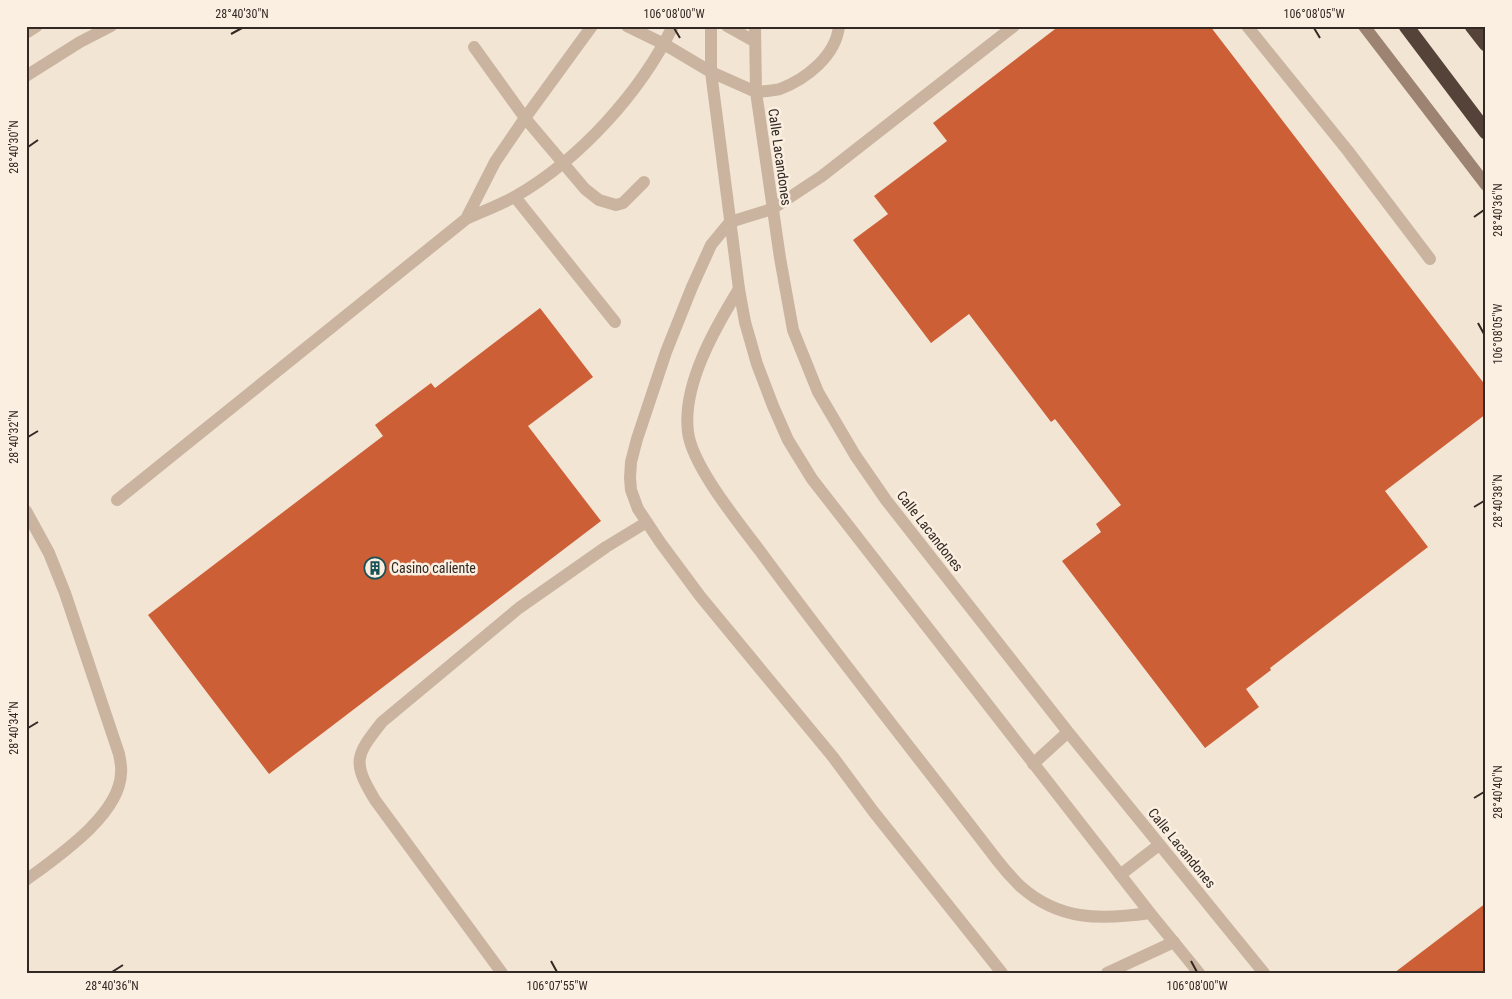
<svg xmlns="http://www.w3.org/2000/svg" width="1512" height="999" viewBox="0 0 1512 999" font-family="'Roboto Condensed',sans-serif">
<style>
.building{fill:#cd5f37}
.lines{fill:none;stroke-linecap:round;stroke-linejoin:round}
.lane{stroke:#cab4a0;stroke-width:12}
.street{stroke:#cab4a0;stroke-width:12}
.secondary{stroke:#9d8372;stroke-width:12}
.highway{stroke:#55433a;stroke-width:15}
.ticks{fill:none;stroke:#332924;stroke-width:2}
.labels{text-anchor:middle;stroke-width:5;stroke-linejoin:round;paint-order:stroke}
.street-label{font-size:14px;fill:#332924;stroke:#faefe0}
.poi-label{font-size:14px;fill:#332924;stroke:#faefe0;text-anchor:start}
.neatline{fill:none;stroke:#332924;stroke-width:2}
.ticks-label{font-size:12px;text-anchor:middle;fill:#332924}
</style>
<rect width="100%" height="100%" fill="#f2e5d4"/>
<path class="building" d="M1059,26h151l276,360v28l-101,77 43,56 -158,121 1,2 -25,19 13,18 -54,41 -143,-187 39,-29 -5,-8 25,-19 -66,-86 -4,3 -82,-108 -38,29 -78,-103 35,-26 -14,-18 73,-55 -14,-18z
M540,308l53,69 -65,49 73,95 -332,253 -121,-159 235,-179 -8,-11 56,-42 4,5z
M1486,903v70h-92z"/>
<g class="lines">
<path class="lane" d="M1247,26l101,125 82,108
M474,47l51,71 60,71 14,11 17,5 7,-2 21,-21
M756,92c8,-1 17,-1 24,-3 26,-10 56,-33 59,-63
M515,197l100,125
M466,219l29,-57 30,-44 67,-92
M739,289c-24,39 -57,96 -51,143 4,34 51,91 72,119 77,105 158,206 237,309 7,9 15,18 23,26 39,35 81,34 130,27
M117,500l349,-281c17,-8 34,-14 50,-23 64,-37 124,-103 157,-170
M26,511l23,42 16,40 54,161c1,6 3,13 2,19 -1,42 -64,84 -95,107
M502,973l-127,-173c-23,-38 -20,-44 7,-78l137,-114 87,-61 41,-25
M1002,973l-129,-162 -40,-54 -133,-161 -40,-54 -22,-33 -7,-19 -1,-12 1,-16 6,-23 29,-87 26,-65 19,-42 19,-23 42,-13 50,-33 192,-150
M1107,973l67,-31"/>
<path class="street" d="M627,26l37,18 47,28 45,20
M711,26v46l28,217 6,33 12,42 16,42 15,34 24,39 338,434 49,60
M727,26l27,15
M755,26l1,66 24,166 13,72 25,62 37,63 31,45 182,232 196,241
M26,33l11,-7
M26,76l54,-34 31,-16
M1033,764l35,-32
M1120,875l39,-30"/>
<path class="secondary" d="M1364,26l122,159"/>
<path class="highway" d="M1406,26l80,106
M1472,26l14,18"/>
</g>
<path class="ticks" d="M674,28l6,10M1314,28l6,10M231,34l11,-6M28,147l10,-7M1474,217l10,-7M1478,323l6,11M28,437l10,-6M1474,507l10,-6M28,728l10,-6M1474,798l10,-6M551,961l6,11M1191,961l6,11M112,972l11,-7"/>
<defs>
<g id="building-ring" transform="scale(1.125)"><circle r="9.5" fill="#faefe0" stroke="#185156" stroke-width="1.5"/><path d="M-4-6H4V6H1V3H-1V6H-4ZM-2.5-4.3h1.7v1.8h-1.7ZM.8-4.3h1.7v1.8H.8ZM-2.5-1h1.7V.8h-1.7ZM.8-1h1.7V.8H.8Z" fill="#185156"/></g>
</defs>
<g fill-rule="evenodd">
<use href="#building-ring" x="375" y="568"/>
</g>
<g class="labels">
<g class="street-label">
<text transform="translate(780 157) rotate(82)" y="5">Calle Lacandones</text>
<text transform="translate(930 531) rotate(52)" y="5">Calle Lacandones</text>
<text transform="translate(1182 848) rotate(51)" y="5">Calle Lacandones</text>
</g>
<g class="poi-label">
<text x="391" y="573">Casino caliente</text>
</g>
</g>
<rect width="1512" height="999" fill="none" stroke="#faefe0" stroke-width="55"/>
<rect x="28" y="28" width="1456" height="944" class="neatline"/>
<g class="ticks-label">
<text x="242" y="18">28°40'30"N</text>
<text x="674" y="18">106°08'00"W</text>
<text x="1314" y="18">106°08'05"W</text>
<text transform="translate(14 147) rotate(-90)" y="4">28°40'30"N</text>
<text transform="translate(1498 210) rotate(-90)" y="4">28°40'36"N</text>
<text transform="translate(1498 334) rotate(-90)" y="4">106°08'05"W</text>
<text transform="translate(14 437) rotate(-90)" y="4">28°40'32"N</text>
<text transform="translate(1498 501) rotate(-90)" y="4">28°40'38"N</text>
<text transform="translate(14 728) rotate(-90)" y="4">28°40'34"N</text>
<text transform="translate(1498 792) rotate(-90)" y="4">28°40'40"N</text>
<text x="112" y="990">28°40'36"N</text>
<text x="557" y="990">106°07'55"W</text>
<text x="1197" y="990">106°08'00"W</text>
</g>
</svg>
